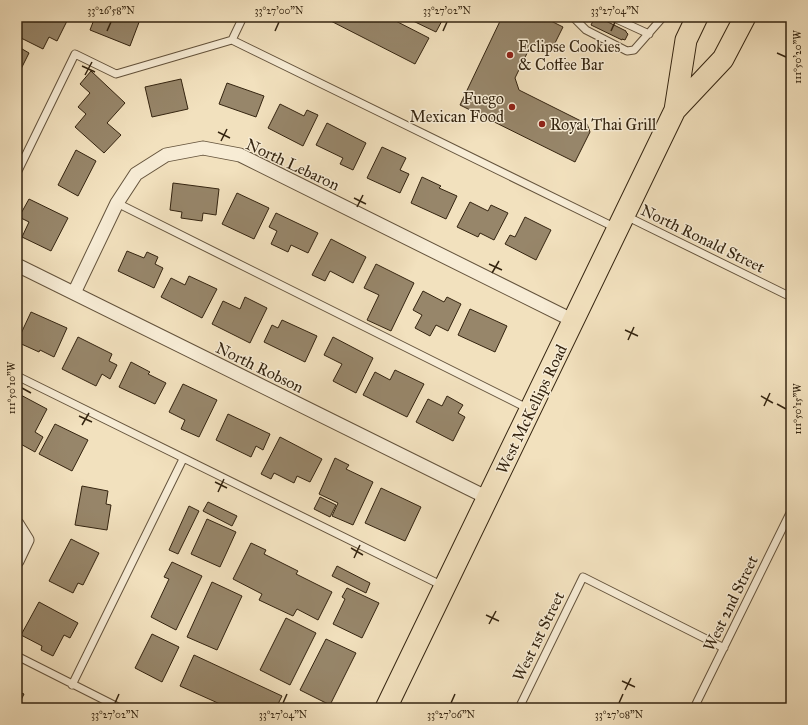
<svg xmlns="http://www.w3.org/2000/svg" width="808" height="725" viewBox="0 0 808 725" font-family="'IM FELL Great Primer',serif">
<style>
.building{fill:#97866a;stroke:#342410}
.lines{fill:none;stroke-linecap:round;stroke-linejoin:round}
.lane-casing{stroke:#64533c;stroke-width:9}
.street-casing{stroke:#64533c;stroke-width:15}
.primary-casing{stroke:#342410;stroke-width:23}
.lane{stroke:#f7ecd5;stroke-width:7}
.street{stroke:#f7ecd5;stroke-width:13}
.primary{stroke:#f2e1be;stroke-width:21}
.ticks{fill:none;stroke:#342410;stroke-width:1.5}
.poi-dot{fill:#8f2418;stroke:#f7ecd5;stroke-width:1.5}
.labels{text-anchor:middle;stroke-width:3;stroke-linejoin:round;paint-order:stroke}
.poi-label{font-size:16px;fill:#342410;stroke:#f7ecd5;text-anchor:start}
.street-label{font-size:16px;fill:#342410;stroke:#f7ecd5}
.neatline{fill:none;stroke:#342410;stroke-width:1.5}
.ticks-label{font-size:10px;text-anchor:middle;fill:#342410}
</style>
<rect width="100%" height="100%" fill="#f2e1be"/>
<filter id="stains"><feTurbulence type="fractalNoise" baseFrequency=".005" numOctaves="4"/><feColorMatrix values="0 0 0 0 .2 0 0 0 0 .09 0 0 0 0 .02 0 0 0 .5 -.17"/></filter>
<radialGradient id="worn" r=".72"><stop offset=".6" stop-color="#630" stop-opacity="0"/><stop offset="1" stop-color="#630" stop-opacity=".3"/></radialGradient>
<path class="building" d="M17,17l22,1 30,-1 -12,24 -8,-4 -6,12 -26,-13z
M95,17h46l-11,29 -40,-16z
M174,17h10l-5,5z
M323,17h65l41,21 -14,26z
M412,17h32l-8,15 -25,-12z
M502,17h41l20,10 -10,20 -8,3 -13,-7 -17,35 4,12 68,34 3,8 -15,30 -115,-57z
M595,17h3l28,14v1l2,2 -3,6 -3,-1v1l-31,-15z
M17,46l12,7 -12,24z
M91,71l34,32 -18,20 14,12 -17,18 -29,-26 11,-13 -8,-7 12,-14 -10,-9z
M181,79l7,30 -36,8 -7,-30z
M227,83l37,13 -8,21 -37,-13z
M280,104l24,12 3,-6 11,5 -15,31 -35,-18z
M327,123l39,20 -13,27 -13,-6 3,-6 -27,-13z
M382,147l24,11 -6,12 9,4 -9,19 -33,-15z
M76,150l20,11 -18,35 -20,-11z
M422,177l19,9 -2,2 18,8 -11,23 -35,-16z
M173,183l46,6 -3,26 -13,-2 -1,8 -21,-3 1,-6 -12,-2z
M237,193l32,15 -15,31 -32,-15z
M29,199l39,19 -17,33 -29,-14 7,-15 -10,-5z
M470,202l18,9 3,-6 17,8 -14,27 -14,-7 -2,4 -21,-10z
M276,213l42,20 -10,20 -17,-8 -3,7 -17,-8 6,-13 -8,-4z
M525,217l26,13 -15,30 -31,-16 5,-9 5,2z
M331,239l35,18 -13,26 -23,-12 -5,10 -13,-6z
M127,251l17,7 3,-6 11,5 -3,7 8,4 -9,20 -36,-17z
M376,264l38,19 -23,48 -24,-11 12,-25 -15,-7z
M189,276l28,13 -15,29 -41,-21 10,-19 14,7z
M423,291l21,11 3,-5 14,7 -13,27 -12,-6 -6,11 -15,-8 7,-13 -9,-5z
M245,297l22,11 -17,35 -38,-19 11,-23 17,8z
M470,309l37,17 -12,26 -37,-17z
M31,312l36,16 -13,29 -14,-7 -1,2 -22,-10z
M282,320l35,16 -12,26 -41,-20 8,-17 6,3z
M78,337l34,17 -3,7 8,4 -7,14 -8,-5 -6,12 -34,-17z
M333,337l40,21 -17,35 -23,-12 9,-17 -18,-9z
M131,362l19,10 -2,2 18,9 -11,21 -36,-17z
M395,370l29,14 -17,33 -44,-22 12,-23 15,8z
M183,384l34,16 -18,37 -18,-8 4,-9 -16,-8z
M17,393l30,16 -12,23 8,5 -8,15 -18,-10z
M447,396l16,9 -5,8 7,4 -12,24 -37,-19 12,-23 14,7z
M228,414l42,20 -7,16 -7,-4 -5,11 -35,-17z
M55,424l33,16 -16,31 -33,-17z
M280,437l42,22 -12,23 -13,-6 -3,7 -20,-10 -3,6 -10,-5z
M335,458l14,7 -3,4 27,13 -20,43 -21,-9 6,-13 -19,-9z
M82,486l26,5 -2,13 5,1 -4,25 -32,-5z
M381,488l40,19 -16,34 -40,-18z
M320,497l16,8 -6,12 -16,-8z
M208,502l29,14 -5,10 -29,-15z
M189,506l10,5 -21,43 -9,-4z
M207,519l29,13 -16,35 -29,-13z
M71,539l28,14 -16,32 -5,-2 -5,10 -24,-12z
M251,543l15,7 -2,4 34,17 -2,3 36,18 -14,28 -21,-11 -4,7 -34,-16 3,-6 -29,-15z
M172,562l30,14 -26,54 -25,-13 18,-38 -5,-2z
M337,566l33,17 -4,10 -34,-17z
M212,582l30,14 -25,54 -30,-13z
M347,588l32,15 -17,35 -29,-14 12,-25 -3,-2z
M39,602l39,21 -8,15 -6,-3 -11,21 -12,-6 1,-4 -21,-11z
M286,618l30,15 -26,52 -30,-15z
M152,634l27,13 -17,35 -27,-14z
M326,639l30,14 -26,52 -30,-15z
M194,655l88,41 -6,12h-47l-49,-22z
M17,691l7,3 -7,14z"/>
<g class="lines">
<g class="lane-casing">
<path id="lane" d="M573,17l13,13 41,21 7,-1 29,-33
M612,17l37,17
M232,40l384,188
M17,173l58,-119 41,20 116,-34 11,-23
M117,203l412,206
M626,216l165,81
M17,376l426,210
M17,656l103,52
M72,685l111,-226
M519,708l64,-131 141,71
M694,708l97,-197"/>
</g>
<g class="street-casing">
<path id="street" d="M17,265l471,233
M74,293l43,-90 19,-29 30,-19 37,-7 37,7 334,166
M17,524l10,16 -10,21"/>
</g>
<g class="primary-casing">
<path id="primary" d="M675,110l48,-51 22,-42
M386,708l289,-598 11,-70 11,-23"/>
</g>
<use href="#lane" class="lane"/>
<use href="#street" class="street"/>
<use href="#primary" class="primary"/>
</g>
<path class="ticks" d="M107,31l4,-9M275,31l4,-9M443,31l4,-9M611,31l4,-9M777,53l9,4M82,66l13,6M85,75l7,-13M218,132l12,6M221,141l6,-12M354,198l12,6M357,207l6,-12M489,264l13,6M492,273l7,-12M625,330l13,6M628,340l6,-13M22,388l9,5M761,396l12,7M777,404l9,5M764,406l6,-13M79,416l13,6M82,425l7,-12M215,482l12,6M218,492l6,-13M351,548l12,7M354,558l6,-13M486,615l13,6M489,624l7,-13M622,681l13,6M625,690l6,-12M115,703l4,-9M283,703l4,-9M451,703l4,-9M619,703l4,-9"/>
<g class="poi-dot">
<circle cx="510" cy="55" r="4"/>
<circle cx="512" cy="107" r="4"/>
<circle cx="542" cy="124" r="4"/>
</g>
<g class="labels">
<g class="poi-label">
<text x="518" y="52">Eclipse Cookies<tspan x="518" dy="18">&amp; Coffee Bar</tspan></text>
<text x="504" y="104" text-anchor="end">Fuego<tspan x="504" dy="18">Mexican Food</tspan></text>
<text x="550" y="130">Royal Thai Grill</text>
</g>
<g class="street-label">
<text transform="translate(293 164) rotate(25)" y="6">North Lebaron</text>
<text transform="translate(703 238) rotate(26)" y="6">North Ronald Street</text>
<text transform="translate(260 367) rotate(26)" y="6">North Robson</text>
<text transform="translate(531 409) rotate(-64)" y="6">West McKellips Road</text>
<text transform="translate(730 603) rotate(-64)" y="6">West 2nd Street</text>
<text transform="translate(538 636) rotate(-64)" y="6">West 1st Street</text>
</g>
</g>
<rect width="808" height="725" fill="none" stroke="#f2e1be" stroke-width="44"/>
<rect x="22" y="22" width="764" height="681" class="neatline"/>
<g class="ticks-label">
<text x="111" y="14">33°26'58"N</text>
<text x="279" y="14">33°27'00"N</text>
<text x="447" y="14">33°27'02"N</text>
<text x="615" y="14">33°27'04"N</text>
<text transform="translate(797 57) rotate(-90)" y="4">111°50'20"W</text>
<text transform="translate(11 388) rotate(-90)" y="4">111°50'10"W</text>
<text transform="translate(797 409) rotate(-90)" y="4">111°50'15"W</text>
<text x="115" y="718">33°27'02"N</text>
<text x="283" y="718">33°27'04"N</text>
<text x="451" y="718">33°27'06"N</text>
<text x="619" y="718">33°27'08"N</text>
</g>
<rect width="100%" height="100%" filter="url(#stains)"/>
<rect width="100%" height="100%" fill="url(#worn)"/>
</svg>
